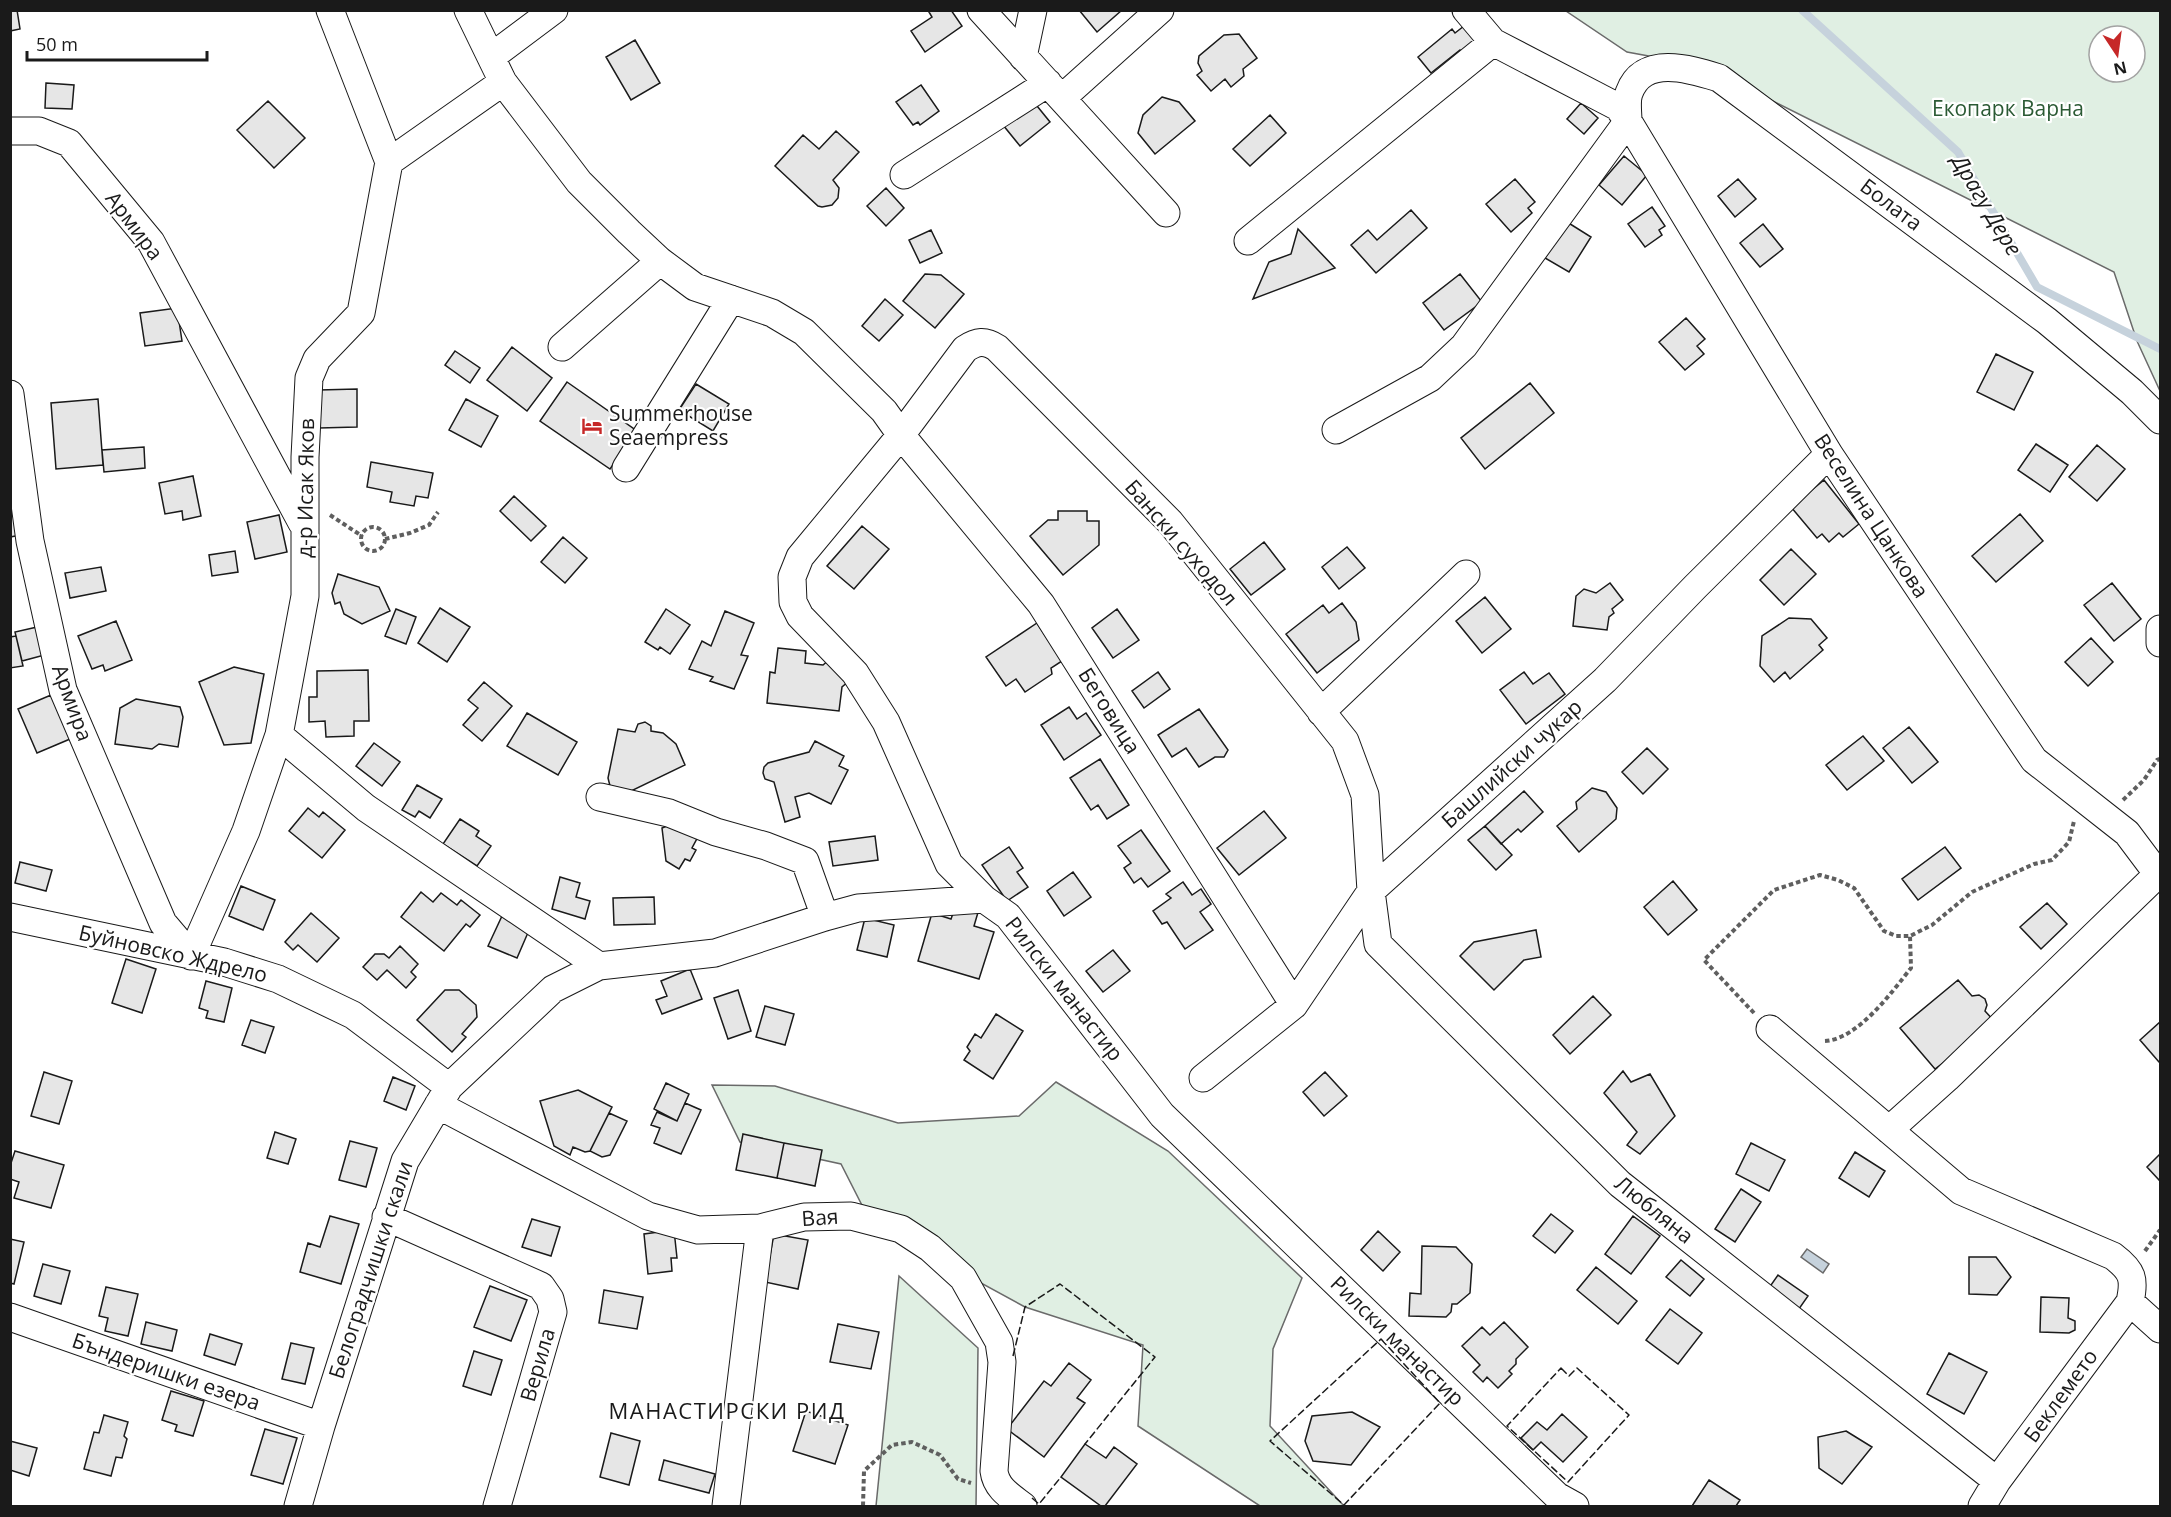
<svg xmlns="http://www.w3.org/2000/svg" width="2171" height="1517" viewBox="0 0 2171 1517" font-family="'Open Sans',sans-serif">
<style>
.green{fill:#e0efe3;stroke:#6a6a6a;stroke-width:1.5;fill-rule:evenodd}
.water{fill:#c6d2dc;stroke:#6a6a6a;stroke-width:1.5}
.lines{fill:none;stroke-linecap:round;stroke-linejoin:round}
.stream{stroke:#c6d2dc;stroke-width:8}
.building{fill:#e6e6e6;stroke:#1a1a1a;stroke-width:1.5}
.minor-casing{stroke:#1a1a1a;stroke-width:29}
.path{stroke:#5f5f5f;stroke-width:4;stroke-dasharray:4.5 3;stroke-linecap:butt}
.minor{stroke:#fff;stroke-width:27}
.fence{stroke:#1a1a1a;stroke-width:1.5;stroke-dasharray:8 3;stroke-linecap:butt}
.labels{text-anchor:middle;stroke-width:4.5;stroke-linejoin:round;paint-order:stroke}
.park-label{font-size:21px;fill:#2b5a34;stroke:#fff}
.street-label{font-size:21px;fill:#1a1a1a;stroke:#fff}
.poi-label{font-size:21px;fill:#1a1a1a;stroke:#fff;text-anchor:start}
.water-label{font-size:22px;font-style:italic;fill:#1a1a1a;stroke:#fff}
.neighbourhood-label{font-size:22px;letter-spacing:1.5px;fill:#1a1a1a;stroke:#fff}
</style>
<rect width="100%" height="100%" fill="#fff"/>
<path class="green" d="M1566,11h594v380l-23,-50 -23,-69 -411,-206 -76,-14zM2099,36h36v36h-36z
M1056,1082l112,69 134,127 -29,71 -3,77 74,80h-84l-122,-80 5,-81 -118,-38 -154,-84 -30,-59 -101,-22 -28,-57 63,1 123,37 121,-7z
M899,1276l79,72 -2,158h-100z"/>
<path class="water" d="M1807,1249l22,15 -6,9 -22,-16z"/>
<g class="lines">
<path class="stream" d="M1802,10l156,142 79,135 123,62"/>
</g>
<path class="building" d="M10,10h7l3,19 -10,2z
M931,10h20l11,16 -37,26 -14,-21 21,-14 -3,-5z
M1079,10h43l-25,22z
M1464,26l13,16 -14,11 -3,-3 -29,23 -13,-16 34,-28 3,4z
M1239,34l18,24 -14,11 1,7 -13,11 -6,-8 -14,12 -14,-16 5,-4 -4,-8 1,-7 25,-21z
M635,40l25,43 -29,17 -25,-43z
M46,83l28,2 -2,24 -27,-1z
M921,85l18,26 -19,14 -2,-3 -5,3 -17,-23z
M1162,97l17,5 16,19 -40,33 -17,-21 5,-18z
M268,101l37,37 -31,30 -37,-38z
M1033,101l17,21 -30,24 -17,-21z
M1581,103l17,15 -14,16 -17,-15z
M1270,115l16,18 -36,33 -17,-17z
M836,131l23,21 -26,28 6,8 -1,10 -6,7 -10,2 -4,-1 -43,-40 28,-31 16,14z
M1624,156l23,19 -25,30 -23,-20z
M1515,179l20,23 -7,6 4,5 -21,19 -25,-28z
M1738,179l18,20 -21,18 -17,-21z
M886,188l18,20 -18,18 -19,-20z
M1652,207l13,19 -6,4 3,5 -17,12 -17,-23z
M1411,210l16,18 -51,45 -25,-28 17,-15 9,10z
M1567,222l24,15 -22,35 -24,-14z
M1763,224l20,25 -23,18 -20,-24z
M1298,229l37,39 -82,31 16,-37 22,-8z
M931,230l11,23 -22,10 -11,-23z
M925,274l16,1 23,19 -29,34 -32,-27z
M1460,274l22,28 -38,28 -21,-27z
M885,299l18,16 -24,26 -17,-15z
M177,308l5,33 -37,5 -5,-33z
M1686,318l19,21 -8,7 7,8 -19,16 -26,-28z
M512,347l40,31 -25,33 -40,-31z
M455,351l25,17 -10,15 -25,-18z
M1996,354l37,18 -19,38 -37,-18z
M567,382l70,49 -27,38 -70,-48z
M1530,383l24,30 -69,56 -24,-31z
M696,384l33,20 -16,27 -34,-21z
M357,389v38l-38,1v-38z
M98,399l5,66 -47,4 -5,-66z
M466,399l32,17 -17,31 -32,-17z
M2036,444l32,21 -18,27 -32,-22z
M2097,445l28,24 -28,32 -28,-24z
M144,447l1,21 -41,4 -2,-22z
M371,462l62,11 -5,25 -12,-2 -2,10 -24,-4 2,-10 -25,-5z
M193,476l8,40 -18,4 -1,-9 -17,3 -6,-31z
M1824,480l35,44 -16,13 -4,-4 -10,9 -7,-8 -5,4 -26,-31z
M514,496l32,30 -15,15 -31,-30z
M16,511l5,24 -11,2v-24z
M1058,511h29v10h12v24l-36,30 -33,-39 18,-16h10z
M2020,514l23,27 -47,41 -24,-26z
M279,515l8,37 -32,7 -8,-37z
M862,526l27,23 -35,40 -27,-23z
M563,537l24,21 -22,25 -24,-21z
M1264,542l21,27 -34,26 -21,-26z
M1347,547l18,21 -26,21 -17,-22z
M1791,549l25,25 -32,31 -24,-25z
M235,551l3,21 -26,4 -3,-21z
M101,567l5,24 -36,7 -5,-25z
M338,574l41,13 11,24 -28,13 -18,-10 -4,-12 -5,2 -3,-11z
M1610,583l13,17 -11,9 2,4 -5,4 -2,13 -34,-4 3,-30 8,-7 12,4z
M2112,583l29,36 -27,22 -30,-36z
M1485,597l26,32 -29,24 -26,-32z
M1342,603l14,19 3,18 -42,33 -31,-39 37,-29 6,8z
M440,608l30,19 -23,35 -29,-19z
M396,609l20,8 -10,27 -21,-8z
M666,609l24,16 -20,29 -10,-7 -2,3 -13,-8z
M1117,609l22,31 -26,18 -21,-30z
M725,611l29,12 -13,32 7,1 -14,33 -24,-8 3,-4 -24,-8 13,-28 9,5z
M1789,618l22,1 16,19 -8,7 4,5 -33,29 -5,-7 -11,10 -14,-16 2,-30z
M116,621l16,39 -27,11 -2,-6 -11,4 -14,-33z
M1037,623l25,38 -11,7 1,6 -27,18 -9,-13 -10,7 -20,-29z
M46,625l6,28 -30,8 -7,-29z
M16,636l7,30 -13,2v-31z
M2091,638l22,24 -25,24 -23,-24z
M778,648l28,3 -1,12 18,2 7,-6 18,23 -6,5 -3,24 -72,-8 3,-31 5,1z
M234,667l30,7 -13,69 -27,2 -25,-63z
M368,670l1,51h-15v15l-28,1 -1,-16 -16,1v-25h8v-26z
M1158,672l12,17 -26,19 -12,-17z
M1524,672l9,12 16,-11 16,21 -39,30 -26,-34z
M484,682l28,24 -30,35 -19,-16 15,-17 -10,-8z
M51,695l19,44 -33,14 -19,-44z
M136,699l44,8 3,10 -5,30 -19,-3 -7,5 -37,-5 5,-36z
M1069,707l8,12 9,-6 15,22 -37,25 -23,-35z
M1199,709l29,41 -4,7h-9l-16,10 -13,-19 -14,9 -14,-22z
M527,713l50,29 -19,33 -51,-29z
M645,722l6,4v5l12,2 13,11 9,21 -58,28 -17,-7 -2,-8 10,-49 17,3 3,-8z
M1909,727l29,35 -26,21 -29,-35z
M1863,736l21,25 -37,29 -21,-25z
M815,741l29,15 -5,10 9,4 -17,34 -22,-11 -14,4 5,20 -15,5 -11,-40 -9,-3 -2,-6 1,-6 4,-4 41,-11z
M374,743l26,19 -18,24 -26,-20z
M1647,748l21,21 -25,25 -21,-22z
M1100,759l29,46 -22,14 -9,-14 -7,5 -21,-32z
M417,785l25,14 -12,19 -11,-7 -4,6 -13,-7z
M1592,788l14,4 11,16 -1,11 -37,33 -22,-26 20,-17 -1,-7z
M1524,791l19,21 -22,20 -3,-3 -17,15 -16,-18z
M308,808l11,9 4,-5 22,18 -23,28 -33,-27z
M1264,811l22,27 -47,37 -22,-27z
M460,819l19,12 -3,5 15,10 -14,20 -34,-22z
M667,826l33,7 -8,15 4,2 -6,11 -5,-2 -6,10 -13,-8 -4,-33z
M1485,826l27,29 -16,15 -28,-30z
M1141,830l29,41 -22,16 -7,-9 -7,5 -10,-15 7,-5 -13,-17z
M875,836l3,24 -45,6 -4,-24z
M1009,847l14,21 -6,4 11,15 -21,14 -25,-36z
M1945,847l16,21 -43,32 -16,-21z
M20,862l32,8 -6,21 -31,-8z
M1073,872l18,25 -27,19 -17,-25z
M560,877l20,6 -4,14 14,4 -5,18 -33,-10z
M1673,881l24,29 -29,25 -24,-28z
M1183,882l9,13 9,-6 10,15 -11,8 13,18 -28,19 -18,-27 -5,2 -9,-13 18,-13 -5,-4z
M241,886l34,14 -12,30 -34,-14z
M421,892l12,10 8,-9 16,12 4,-5 19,15 -10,12 -4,-3 -22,27 -43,-34z
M654,897l1,27 -41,1 -1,-27z
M957,902l22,7 -5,17 20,6 -15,47 -61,-18 14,-48 19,6z
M2047,903l20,21 -26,25 -21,-22z
M311,913l28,25 -22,24 -19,-17 -5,5 -8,-8z
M502,916l28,12 -13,30 -29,-12z
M865,918l29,7 -7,32 -30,-7z
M1536,930l5,27 -17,3 -30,30 -34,-34 14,-14z
M400,946l18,18 -7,8 5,5 -10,11 -19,-18 -10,10 -14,-13 12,-13h9l5,4z
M1113,950l17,21 -27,21 -17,-21z
M126,959l30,10 -14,44 -30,-10z
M690,969l12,30 -40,15 -6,-14 11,-4 -6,-15z
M1958,980l14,16 7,-1 6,4 2,6 -2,6 11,12 -61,46 -35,-41z
M206,981l26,7 -8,34 -18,-4 2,-7 -9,-3z
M445,990h14l17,15 1,12 -15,17 4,3 -14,15 -35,-32z
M738,990l13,41 -23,8 -14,-41z
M1593,996l18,19 -41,39 -17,-19z
M765,1006l29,8 -9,31 -29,-8z
M996,1014l27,17 -30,48 -29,-19 6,-9 -3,-4 8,-13 6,4z
M251,1020l23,7 -9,26 -23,-8z
M2160,1022v40h-1l-19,-22z
M1623,1071l8,11 19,-8 25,42 -35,38 -13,-9 10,-13 -33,-39z
M44,1072l28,9 -13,43 -28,-8z
M1325,1072l22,24 -23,20 -21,-24z
M393,1077l22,9 -9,24 -22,-9z
M666,1083l23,11 -12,27 -23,-12z
M578,1090l34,17 -22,44 -5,1 -12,-5 -3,8 -16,-9 -14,-45z
M685,1103l16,7 -20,44 -27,-11 6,-15 -9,-3 6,-13 20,9z
M609,1113l18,8 -17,34 -8,2 -12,-6z
M275,1132l21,7 -8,25 -21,-6z
M743,1134l41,9 -7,35 -41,-8z
M350,1141l27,7 -11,39 -27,-7z
M784,1143l38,7 -7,36 -38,-8z
M1751,1143l34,17 -16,31 -33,-17z
M15,1151l49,14 -13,43 -37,-10 5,-16 -9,-3v-13z
M1855,1152l30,19 -16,26 -30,-19z
M2160,1154v27l-13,-14z
M1741,1189l20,13 -26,40 -20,-13z
M1551,1214l22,17 -18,22 -22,-17z
M330,1216l29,8 -18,60 -41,-12 8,-29 12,4z
M1633,1216l27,20 -29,38 -26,-20z
M532,1219l28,8 -9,29 -29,-9z
M674,1230l3,28h-6l1,13 -24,3 -4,-40z
M1378,1231l22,21 -17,19 -22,-21z
M774,1234l34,6 -10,49 -33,-7z
M10,1239l14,3 -10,42 -4,-1z
M1422,1246l34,1 16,17 -2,29 -13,11h-5l-1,8 -5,5 -37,-1 1,-23 11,1z
M1969,1257h27l15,20 -14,18 -28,-1z
M1681,1260l23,19 -14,17 -24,-19z
M43,1264l27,7 -9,33 -27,-8z
M1596,1267l41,34 -19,23 -41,-34z
M1778,1275l30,21 -14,20 -30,-21z
M490,1286l37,14 -16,41 -37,-14z
M106,1287l32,7 -10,42 -23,-5 3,-13 -9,-2z
M604,1290l39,7 -6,32 -38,-6z
M2041,1297l28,1 -1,20 7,3v9l-6,3 -29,-1z
M1670,1309l32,24 -24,31 -32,-24z
M146,1322l31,8 -5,21 -31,-7z
M1504,1322l24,25 -12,12v5l-7,7 3,3 -14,14 -11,-11 -4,5 -10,-10 7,-7 -18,-19 20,-19 8,8z
M838,1324l41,8 -8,37 -41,-7z
M210,1334l32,10 -7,21 -31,-10z
M291,1343l23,5 -9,36 -23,-5z
M474,1351l28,9 -11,35 -28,-9z
M1949,1353l38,19 -23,42 -37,-20z
M1069,1363l22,17 -14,18 8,5 -41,54 -37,-28 37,-48 7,5z
M171,1391l33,10 -11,35 -18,-5 2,-6 -15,-5z
M806,1411l42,14 -13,39 -42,-13z
M1352,1412l28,15 -29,38 -38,-4 -8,-20 7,-25z
M1562,1414l25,23 -24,25 -22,-20 -8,8 -12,-12 16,-16 10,8z
M104,1415l24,7 -4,14 3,3 -5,19 -6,-1 -5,19 -27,-7 10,-37 5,1z
M265,1429l32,9 -14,46 -32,-9z
M1846,1431l26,16 -30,37 -23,-16 -1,-31z
M611,1433l29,8 -11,44 -29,-8z
M10,1441l27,7 -8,28 -19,-6z
M1085,1444l21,14 8,-11 23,17 -32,42h-4l-40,-29z
M664,1460l51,14 -6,19 -50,-13z
M1709,1480l31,20 -4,6h-44z"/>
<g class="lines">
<g class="minor-casing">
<path id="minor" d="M330,10l59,152
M468,10l35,72 76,100 50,50 31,29 35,26 77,26 32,19 80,79 17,24 -101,122 -8,20 1,25 7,14 55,57 31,49 63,142 35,35 24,17 154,199 395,381 18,10
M981,10l185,203
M1466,10l27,32 125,65 10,14
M491,57l63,-47
M1023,57l10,-47
M1062,98l98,-88
M1628,121c0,-8 -2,-20 1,-28 14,-39 61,-24 90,-15l328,243 85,71 28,28
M10,131h29l30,12 82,99 151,281
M904,175l144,-92
M1248,241l245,-199
M562,347l98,-86
M10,394l20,147 33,149 100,233 28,33 55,-125 33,-96 26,-139v-139l4,-79 8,-19 44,-46 28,-151 114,-80
M1336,430l94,-52 34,-32 164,-225 201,333 205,306 93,73 33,44
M626,468l105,-169
M2160,629v14
M1321,712l145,-138
M279,735l87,73 233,158
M600,797l69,16 47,19 50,14 39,15 20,56
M10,917l214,45 54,17 75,36 96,72
M1294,1005l-253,-401 -140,-169 64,-86c12,-8 20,-9 32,-1l173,174 175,219 20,54 6,96 7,53 242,240 377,297
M1770,1029l191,162 152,65c20,15 22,23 17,46l-133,179 -15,25
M1203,1078l91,-73 77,-114 234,-211 90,-93 134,-133
M438,1105l210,111 50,14 62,-2 44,-11 47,-1 50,13 29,19 33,30 36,64 3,20 -8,109c2,17 16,25 29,35
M1889,1130l58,-52 211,-204
M386,1217l155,69 9,13 3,13 -56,194
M2130,1302l30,27
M10,1317l311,109
M298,1506l23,-80 84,-265 44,-74 104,-98 46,-23 116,-13 110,-36 33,-9 126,-9
M726,1506l34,-278"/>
</g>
<path class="path" d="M330,515l32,21
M361 539a12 12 0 1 1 24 0a12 12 0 1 1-24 0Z
M385,539l25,-6 19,-8 9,-13
M2123,800l21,-20 13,-20 3,-1
M1754,1013l-50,-53 70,-70 46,-15 18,5 16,8 30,43 12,5h14l22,-11 40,-33 62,-28 18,-4 17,-18 5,-21
M1825,1041c33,-2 67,-49 86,-73l-1,-32
M2145,1251l15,-21
M863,1506l1,-35 28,-26 20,-3 28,13 18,24 13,4"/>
<use href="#minor" class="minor"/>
<path class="fence" d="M1381,1339l59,64 -96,102 -74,-64z
M1013,1356l12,-49 35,-23 95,73 -70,87
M1561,1368l8,8 8,-8 52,47 -61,67 -61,-56z
M1032,1498l7,6 22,-27"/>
</g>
<defs>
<g id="hotel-bare" transform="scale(1.62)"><path d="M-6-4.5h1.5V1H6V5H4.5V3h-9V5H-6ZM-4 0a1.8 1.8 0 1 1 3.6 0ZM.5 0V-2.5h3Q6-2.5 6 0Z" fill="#c62828" stroke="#fff" stroke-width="2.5" paint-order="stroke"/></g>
</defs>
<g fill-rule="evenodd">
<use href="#hotel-bare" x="592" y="426"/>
</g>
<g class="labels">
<g class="park-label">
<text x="2008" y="116">Екопарк Варна</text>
</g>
<g class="street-label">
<text transform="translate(1891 205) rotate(37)" y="7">Болата</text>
<text transform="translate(134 226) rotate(53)" y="7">Армира</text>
<text transform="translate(306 488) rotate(-89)" y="7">д-р Исак Яков</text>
<text transform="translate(1871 516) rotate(57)" y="7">Веселина Цанкова</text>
<text transform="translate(1181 543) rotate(49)" y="7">Бански суходол</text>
<text transform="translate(72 703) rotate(70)" y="7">Армира</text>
<text transform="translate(1109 711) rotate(58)" y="7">Беговица</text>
<text transform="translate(1512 764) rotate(-42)" y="7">Башлийски чукар</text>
<text transform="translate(173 954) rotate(13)" y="7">Буйновско Ждрело</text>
<text transform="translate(1064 989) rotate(52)" y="7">Рилски манастир</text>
<text transform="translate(1654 1210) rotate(39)" y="7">Любляна</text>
<text transform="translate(820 1218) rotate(-4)" y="7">Вая</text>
<text transform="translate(371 1270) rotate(-72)" y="7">Белоградчишки скали</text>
<text transform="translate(1397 1341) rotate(44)" y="7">Рилски манастир</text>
<text transform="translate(538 1365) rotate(-74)" y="7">Верила</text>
<text transform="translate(166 1372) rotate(19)" y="7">Бъндеришки езера</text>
<text transform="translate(2061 1396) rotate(-54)" y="7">Беклемето</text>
</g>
<g class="poi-label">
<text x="609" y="421">Summerhouse<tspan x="609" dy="24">Seaempress</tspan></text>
</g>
<g class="water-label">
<text transform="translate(1987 205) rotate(59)" y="8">Драгу Дере</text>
</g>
<g class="neighbourhood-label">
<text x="727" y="1419">МАНАСТИРСКИ РИД</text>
</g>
</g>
<rect width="2171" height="1517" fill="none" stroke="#1a1a1a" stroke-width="24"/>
<g transform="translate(2117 54) rotate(167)"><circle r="28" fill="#ffffff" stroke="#a3a3a3" stroke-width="1.5"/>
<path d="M0-4.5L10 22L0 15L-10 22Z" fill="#c62828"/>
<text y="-9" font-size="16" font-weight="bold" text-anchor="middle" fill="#1a1a1a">N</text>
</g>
<path d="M27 51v9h180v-9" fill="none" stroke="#1a1a1a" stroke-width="3"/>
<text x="36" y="51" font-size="18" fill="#1a1a1a" stroke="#ffffff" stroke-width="4.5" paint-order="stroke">50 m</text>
</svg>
